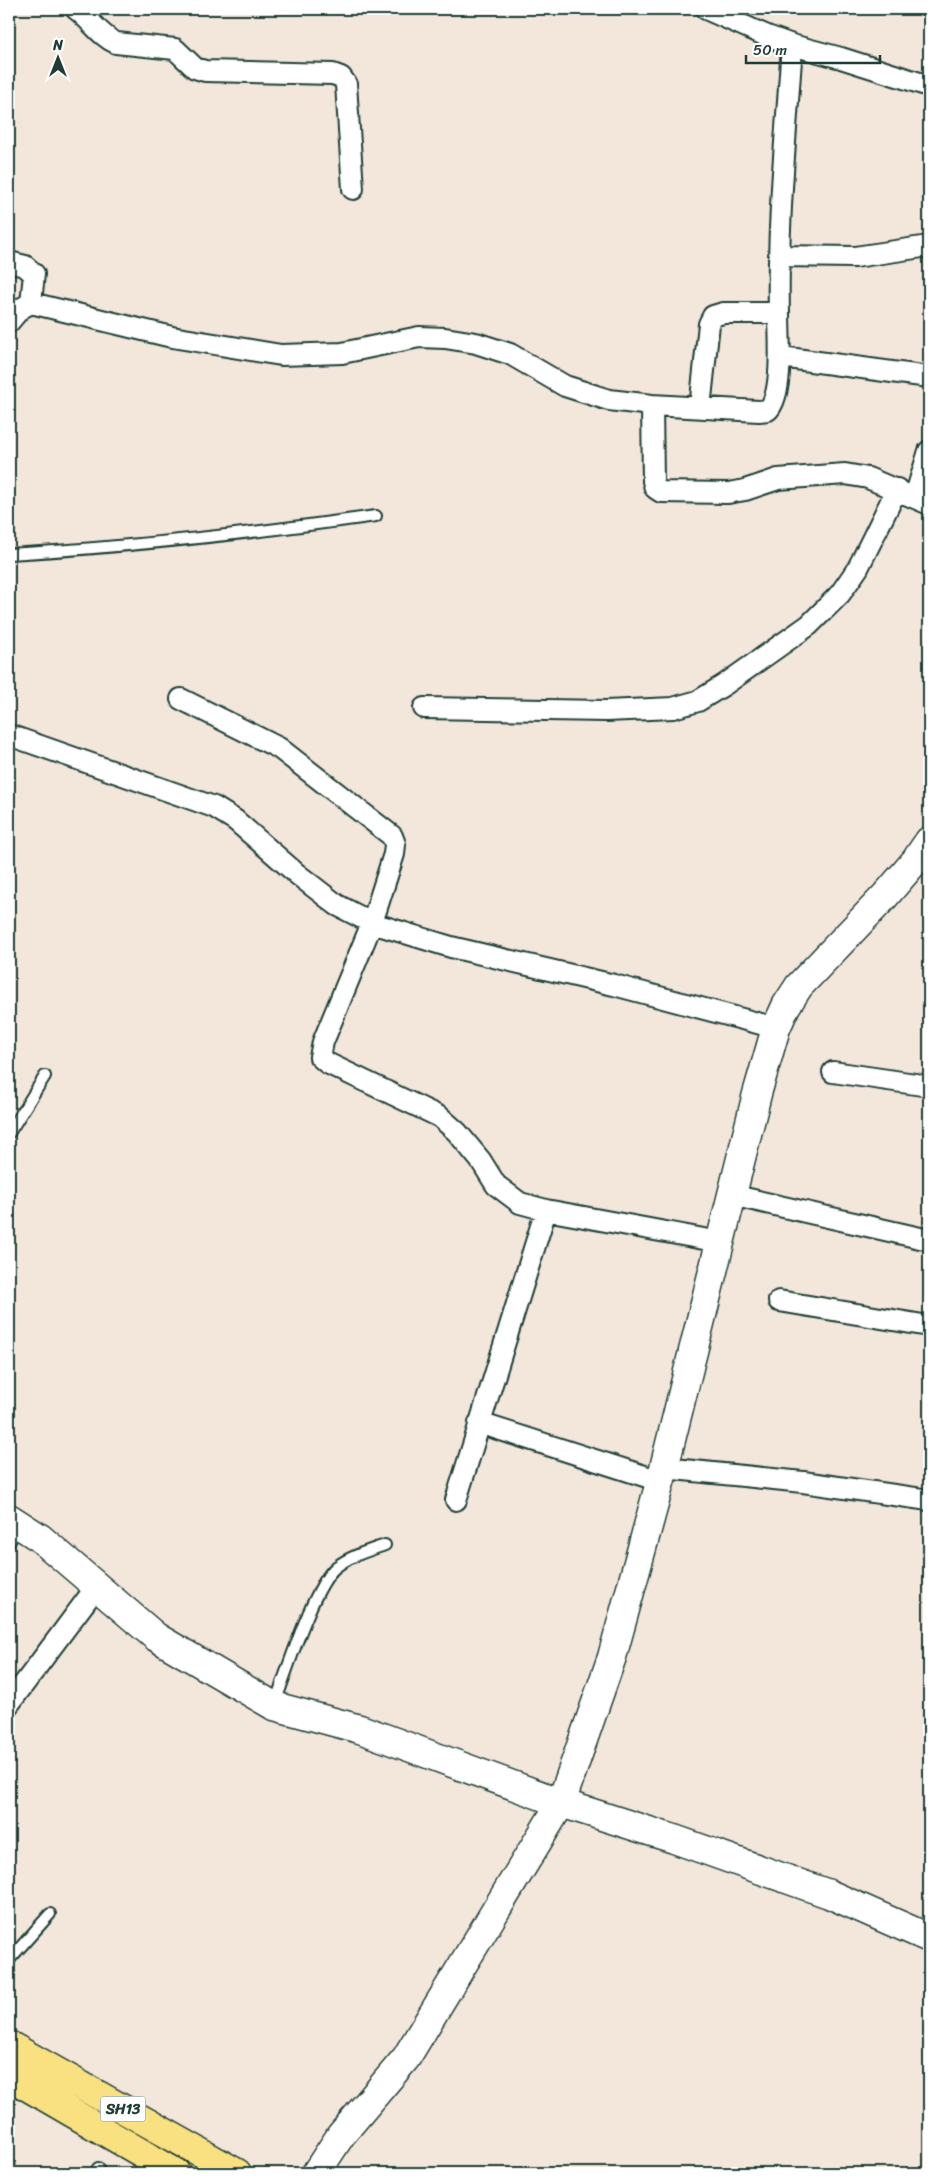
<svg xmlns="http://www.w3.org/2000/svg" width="938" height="2182" viewBox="0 0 938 2182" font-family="Sriracha,sans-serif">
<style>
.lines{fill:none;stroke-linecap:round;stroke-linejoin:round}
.lane-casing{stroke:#1f3d34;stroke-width:14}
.street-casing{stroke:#1f3d34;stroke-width:24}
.secondary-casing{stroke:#1f3d34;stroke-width:31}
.primary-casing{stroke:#1f3d34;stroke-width:31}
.lane{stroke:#fff;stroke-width:10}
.street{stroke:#fff;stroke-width:20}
.secondary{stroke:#fff;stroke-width:28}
.primary{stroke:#f9e181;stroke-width:28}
.labels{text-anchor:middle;stroke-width:4;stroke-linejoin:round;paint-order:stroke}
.shield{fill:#fff;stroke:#627771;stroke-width:1}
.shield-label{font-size:15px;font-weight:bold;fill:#1f3d34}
</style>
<rect width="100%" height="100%" fill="#f2e7da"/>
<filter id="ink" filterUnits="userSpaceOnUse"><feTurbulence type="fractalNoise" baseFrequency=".02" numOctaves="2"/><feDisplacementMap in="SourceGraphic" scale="10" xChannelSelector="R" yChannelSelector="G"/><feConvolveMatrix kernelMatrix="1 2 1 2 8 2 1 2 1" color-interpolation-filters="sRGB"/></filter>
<g filter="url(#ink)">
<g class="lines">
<g class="lane-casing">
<path id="lane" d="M9,554c123,-7 245,-21 367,-38
M9,1133l36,-57
M9,1542l10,-16
M274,1706c12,-32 39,-120 62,-139 14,-11 32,-16 49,-22
M9,1960l41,-46
M95,2173l3,-5"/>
</g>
<g class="street-casing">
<path id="street" d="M76,9c14,10 24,27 40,34l59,6 20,19 10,3 128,3 8,3 5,7 7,105
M706,9l61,27 25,9 49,13 88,28
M779,256l76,1 74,-11
M9,262l16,4 9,8 -3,29
M9,322l11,-13 11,-6 141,34 109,18 61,-2 77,-16 26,1 31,5 34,11 55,32 44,14 43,5 107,6 9,-1c16,-17 11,-73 11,-96 -2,-90 7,-179 13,-269
M781,357l148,20
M652,405l1,76 2,7 6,4 67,1 17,-3 33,-11 67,-5 23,4 61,26
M700,408l9,-84 4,-8 10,-3h56
M915,497l14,-46
M181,699l98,49 113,88 3,8 -1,10 -22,69 -49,119 -3,15 7,6 113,54 17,15 24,29 15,24 24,18 26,7 174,32
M424,708l182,3 67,-3 25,-7 26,-16 85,-60 31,-31 18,-26 39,-79
M9,735l205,72 21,13 62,54 40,31 35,18 79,24 163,38 162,43
M833,1072l96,14
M731,1195l198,45
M779,1301l150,25
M479,1423l181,58
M664,1468l139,14 126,18
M456,1500l90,-290
M9,1704l88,-118"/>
</g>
<g class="secondary-casing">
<path id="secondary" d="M9,1518l31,20 116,99 118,69 86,23 201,74 113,36 155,55 100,44
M316,2173l25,-38 65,-77 155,-255 51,-146 52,-189 93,-374 19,-66 10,-22 13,-20 87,-91 30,-35 13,-19"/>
</g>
<g class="primary-casing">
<path id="primary" d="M9,2045l228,128
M9,2076l167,97"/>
</g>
<use href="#lane" class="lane"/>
<use href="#street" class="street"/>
<use href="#secondary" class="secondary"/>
<use href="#primary" class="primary"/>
</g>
</g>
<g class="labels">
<rect class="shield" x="100.5" y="2096.5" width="45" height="25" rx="4"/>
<g class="shield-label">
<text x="123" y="2114">SH13</text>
</g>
</g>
<rect width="938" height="2182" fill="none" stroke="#fff" stroke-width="30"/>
<rect x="15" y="15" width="908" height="2152" fill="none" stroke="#1f3d34" stroke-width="2" filter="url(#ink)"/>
<g transform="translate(58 58)" stroke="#ffffff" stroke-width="4" paint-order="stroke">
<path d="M0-4L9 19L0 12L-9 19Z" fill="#1f3d34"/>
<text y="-8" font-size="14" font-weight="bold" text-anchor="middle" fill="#1f3d34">N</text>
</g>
<path d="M746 55v8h134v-8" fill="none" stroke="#1f3d34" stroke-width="2.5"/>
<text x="753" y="55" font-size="15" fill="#1f3d34" stroke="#ffffff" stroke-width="4" paint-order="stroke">50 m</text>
</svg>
